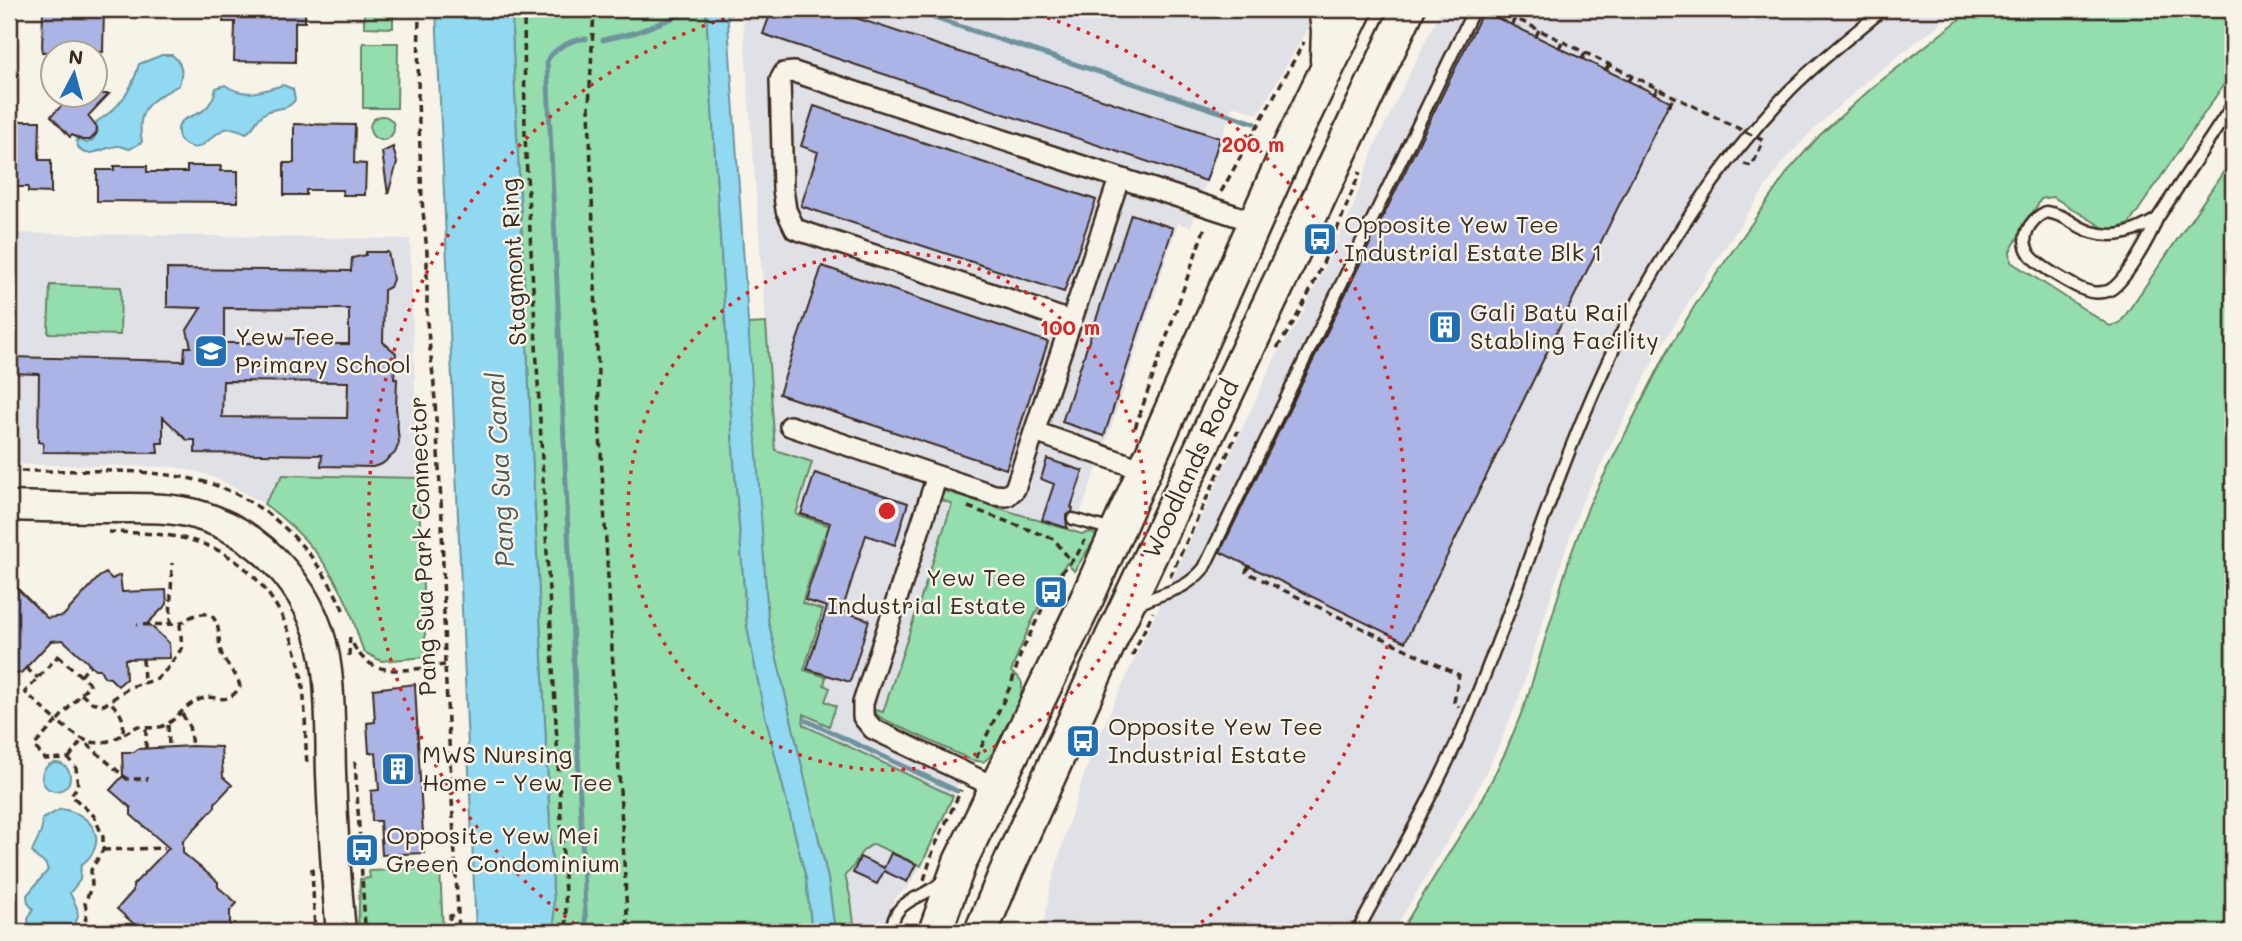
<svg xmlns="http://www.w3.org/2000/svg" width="2242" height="941" viewBox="0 0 2242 941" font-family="Mali,sans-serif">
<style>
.built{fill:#e0e0e7}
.green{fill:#94dead;stroke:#688466;stroke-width:2}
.water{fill:#90d9f1;stroke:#6e939d;stroke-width:2}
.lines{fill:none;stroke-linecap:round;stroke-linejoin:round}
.stream{stroke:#6e939d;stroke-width:5}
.building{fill:#acb4e5;stroke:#3b2a1e;stroke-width:2;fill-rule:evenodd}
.lane-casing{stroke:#3b2a1e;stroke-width:15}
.street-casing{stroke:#3b2a1e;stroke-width:24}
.secondary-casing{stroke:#3b2a1e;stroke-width:33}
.primary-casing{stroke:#3b2a1e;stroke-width:37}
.path{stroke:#3b2a1e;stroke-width:3.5;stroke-dasharray:7 5;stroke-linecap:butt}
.lane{stroke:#f7f3e8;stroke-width:10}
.street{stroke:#f7f3e8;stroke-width:19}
.secondary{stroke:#f7f3e8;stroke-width:28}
.primary{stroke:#f7f3e8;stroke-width:32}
.path-bridge{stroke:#3b2a1e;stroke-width:3.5;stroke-dasharray:7 5;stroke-linecap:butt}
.ring{fill:none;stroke:#d62828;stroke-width:3.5;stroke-dasharray:3.5 7}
.labels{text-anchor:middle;stroke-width:5;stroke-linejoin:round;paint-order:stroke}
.poi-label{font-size:24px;fill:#3b2a1e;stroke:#f7f3e8;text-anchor:start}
.street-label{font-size:24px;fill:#3b2a1e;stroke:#f7f3e8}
.water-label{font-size:26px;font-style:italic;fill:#505653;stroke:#f7f3e8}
.centre{fill:#d62828;stroke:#f7f3e8;stroke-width:3.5}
.ring-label{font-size:21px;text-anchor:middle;font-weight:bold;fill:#d62828;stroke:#f7f3e8;stroke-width:5;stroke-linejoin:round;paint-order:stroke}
</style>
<rect width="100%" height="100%" fill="#f7f3e8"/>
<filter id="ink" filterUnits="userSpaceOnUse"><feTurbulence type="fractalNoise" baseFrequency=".0143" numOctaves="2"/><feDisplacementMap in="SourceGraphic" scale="14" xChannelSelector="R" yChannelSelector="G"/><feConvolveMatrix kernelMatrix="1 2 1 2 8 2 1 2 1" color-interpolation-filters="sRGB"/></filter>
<g filter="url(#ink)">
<path class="built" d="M742,9h577l-61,105 -25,-8 -42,121 -13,-4 -71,217 -34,94 -21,41 -131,291 -12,20 -13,11 -15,35h-38l-40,-207 3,-25 -16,-57z
M1441,9h518l-90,70 -55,50 -32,34 -91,135 -32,52 -77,152 -19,55 -43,138 -22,53 -24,48 -81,136h-351l8,-43 16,-58 19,-59 23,-56 170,-364 21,-31 53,-111 23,-65z
M9,233l401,6 8,239 -135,-3 -19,29 -39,-22 -26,-10 -25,-5 -165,-3z"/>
<path class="green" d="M364,9h29v19l-29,-1z
M513,9h193l27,439 14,178 17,85 42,167 6,54h-257l-43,-902z
M1973,9h260v62l-104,153 -20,7 -56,-34 -12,2 -31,52 1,11 99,64 10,-3 113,-165v774h-833l82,-132 24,-49 21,-52 42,-139 20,-55 77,-151 31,-52 92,-132 31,-35 53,-48z
M363,43h35l-1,65h-34z
M370 128a12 12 0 1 1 24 0a12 12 0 1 1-24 0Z
M50,285l71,2 -1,48 -72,-2z
M766,323l9,127 37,12 -16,52 46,16 -4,13 -15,-5 -21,65 21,7 -19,60 22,7 -2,8 6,3 -5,13 11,5 -7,20 -25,-12 -1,11 150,71 -32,70 -47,-22c-21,9 -14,21 -29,31l6,25 4,32h-20l-7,-53 -60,-259 -21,-296z
M283,475l135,3 8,179 -45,4 -17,-9c-6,-14 -9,-28 -14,-42 -19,-45 -47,-78 -86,-106z
M945,491l137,43 9,-2 6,4 -23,35 -7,-8c-24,28 -43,74 -56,109 5,3 10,6 11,12 1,17 -25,70 -39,78l-12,-2 -90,-42 -10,-9 12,3 69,-208 -12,-5z
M440,868l3,64h-85l2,-53 10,-1 -1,-7z"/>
<path class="water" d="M436,9h77l-1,21 43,902h-79z
M706,9h21l41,611 60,259 7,53h-23l-6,-54 -42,-167 -17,-85 -14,-178z
M162,55h10c11,9 11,16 7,30 -27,15 -44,21 -37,57l-12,7c-1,0 -10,-3 -11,-3 -14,-1 -39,21 -43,-7l11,4 5,-2 6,-9 -2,-10c24,-14 36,-32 43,-58z
M225,85c20,14 37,6 58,0l10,4 2,11c-8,12 -19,6 -30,13 -10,6 -9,15 -19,20 -22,-11 -26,-1 -42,11 -11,9 -28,-1 -26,-15 3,-19 31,-6 38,-41z
M42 777a14 14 0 1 1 28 0a14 14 0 1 1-28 0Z
M61,809c32,4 50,34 20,56l-1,15 -10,13 7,15 1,9 -3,6 -14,9h-31l-2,-13 5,-10 -5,-6 -1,-8 21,-25 -3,-7 -8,-5 -5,-6c4,-13 12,-19 10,-33z"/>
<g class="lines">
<path class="stream" d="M907,9l347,114
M603,40l34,-8 59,-23
M805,720l152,71
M586,932l-39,-871c6,-12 26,-23 39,-22"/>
</g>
<path class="building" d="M43,9h61l-1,43h-61z
M224,9h81v13h-10v40l-61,-1 1,-39h-12z
M772,9h57l391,129 -14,43 -443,-147z
M1483,11l187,90 -265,541 -185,-90z
M74,94h35l-21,22 9,12 -1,6 -6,6h-8l-10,-5 -2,2 -19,-21z
M814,106l282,94 -32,92 -263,-86 17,-54 -17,-6z
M9,121h31l-1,39h12v33l-23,-1v-5h-13l-2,-26h-4z
M294,124l61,1 -1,38 12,1 -1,31h-22v-5h-37v5h-22v-32h10z
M393,147l4,16 -9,31 -6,-42z
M114,166h33v6h40v-6h34l-1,5h18v31l-141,-1v-31h17z
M1131,214l42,14 -69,208 -42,-14z
M366,252h22l5,27 -3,8 -6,3 -1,52 13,11 -2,26h3l-1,28 3,36 -4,10 -13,11 -9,3 -52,-1 1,-11 -127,-2v-13h-8l-24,-23v26h-6l1,10 -115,-1v-9l-5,-1 1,-68 -30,-1v-16l175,4 1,-14h6l-4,-17 14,-22 -34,-1v-38l184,2 1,-13 14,-3zM224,308l125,1v35h-31v-5l-58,-1v5h-36zM223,381l125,1 -1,36 -125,-1z
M822,266l226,76 -42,127 -227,-75z
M1047,459l36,12 -12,36 2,1 -1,4 -6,4 1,12 -25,-8 12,-36 -13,-5z
M815,473l93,30 -13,42 -29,-10 -24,76 27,9 -19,62 -43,-13 20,-62 -22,-7 25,-77 -29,-9z
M106,573l6,6 8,-4 2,17 44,-2 1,14 -19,19 21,20 1,15 -45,1 1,20 -8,7 -8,-8 -6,-1 -4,-8h-5l-32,-29 -12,1 -30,32 -12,2v-95l38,38 16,-2 36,-39z
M415,684l9,169 -42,2 -2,-34h-8l-1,-30 8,-1 -3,-37h-7l-2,-30 8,-1 -2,-33z
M192,746l29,1 2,30 9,8 -17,18v4l-32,34v12l35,29v5l19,16 -7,8v21h-87l-26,-23 16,-18v-6l36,-37 -38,-33v-7l-21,-18 13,-14 -1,-24h12l4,-3z
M891,853l25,11 -9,18 -23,-11 -7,13 -24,-11 7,-16 24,11z"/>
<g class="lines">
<g class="lane-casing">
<path id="lane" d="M2157,219c-20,12 -40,21 -65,13 -18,-5 -24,-17 -46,-20 -17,8 -28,27 -15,44 8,10 49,35 61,36 4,1 13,0 16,-1 16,-6 43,-56 49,-72l76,-115
M1073,519l40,11
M1137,605c27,-15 45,-11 67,-37l270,-559
M889,932c3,-6 5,-16 9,-21 10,-14 31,-16 43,-29
M1357,932c38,-72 80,-141 111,-216 52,-123 90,-252 148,-372 44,-91 104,-181 174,-254 29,-29 62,-55 94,-81"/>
</g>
<g class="street-casing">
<path id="street" d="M1072,322l-61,-22 -216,-71 -9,-19 -3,-21 -3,-109 4,-7 10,-1 461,150
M790,426l204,69 13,1 8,-7 104,-310
M1035,432l109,38
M937,476l-74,227v14l10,12 122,58"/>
</g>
<g class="secondary-casing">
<path id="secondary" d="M9,506c35,1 71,2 106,2 26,0 55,-1 80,6 72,20 124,83 132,157 4,34 3,68 4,102 2,53 5,106 10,159"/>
</g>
<g class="primary-casing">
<path id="primary" d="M1325,9l3,21 -1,30
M935,932l25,-70 120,-248 208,-465 68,-140
M981,932l24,-58 107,-237 296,-628"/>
</g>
<path class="path" d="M419,9l-1,90 4,101 5,52v70l7,63 8,134 3,146 14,267
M524,9l1,127 42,796
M594,9l-5,98 11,328 28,497
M1536,36l3,-6
M1559,48l3,-6
M1582,59l3,-6
M1606,70l3,-5
M1629,81l3,-5
M1655,94l2,-6
M1669,106l5,-10
M1744,164l8,2 11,-24
M1221,192l83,-150
M1277,348c37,-53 58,-115 83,-176
M1135,428l71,-204
M9,471c63,1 130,-5 192,10 66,17 118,72 144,133
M968,507l86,32 17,22
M108,532c35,1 73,1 105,16 52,23 81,78 89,132 4,28 3,58 5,86
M1249,566l-3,6 213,103 -5,27 5,5
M1170,577l68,-146
M170,625l2,-62
M353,644c18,37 58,25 92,21
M58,656l32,28 -33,37 -32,-29z
M349,656l1,-22
M1132,656l21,-44
M143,659l1,25
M26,668l12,10
M81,676l9,-11
M81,694l10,8 13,3 26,-18 27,-8 10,-10 15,-21 -2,-24 -43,1
M182,714l7,11 3,21
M168,725l1,22
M124,734l14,-8c37,9 36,-17 63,-27 15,-7 24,10 39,-12 -2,-14 -15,-21 -19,-35 -4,-15 1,-27 -11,-38 -13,-1 -20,2 -30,10
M87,744l40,35h21
M146,748v-20
M69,758l13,-18
M976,758l35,-73 10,-32 36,-75 20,-23 8,-15
M355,761l10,164
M103,850l62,-2
M312,868l3,64
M924,880l10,-32 27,-58
M87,932l-3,-5 3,-15 -2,-9 7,-18 -1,-15 12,-20v-13l-9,-21 -23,-21 7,-9 -2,-18 -8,-10 -23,1 -11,-13 23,-25c23,17 35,31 65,14 4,-14 -1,-23 -12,-33
M93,932l3,-3 4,3
M450,932v-16l8,-2"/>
<use href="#lane" class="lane"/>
<use href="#street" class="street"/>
<use href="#secondary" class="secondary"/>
<use href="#primary" class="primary"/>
<path class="path-bridge" d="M1512,24l3,-6 249,123"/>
</g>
</g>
<g class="ring">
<circle cx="887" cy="511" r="259"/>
<path d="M583 930A518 518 0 0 1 757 9M1017 9A518 518 0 0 1 1191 930"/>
</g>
<defs>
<g id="bus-square" transform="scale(1.75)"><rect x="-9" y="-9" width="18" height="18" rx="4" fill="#1f6fb2" stroke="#f7f3e8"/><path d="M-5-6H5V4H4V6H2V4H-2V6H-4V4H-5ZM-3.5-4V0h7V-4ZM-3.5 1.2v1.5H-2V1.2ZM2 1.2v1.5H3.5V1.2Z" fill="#fff"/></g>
<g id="building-square" transform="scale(1.75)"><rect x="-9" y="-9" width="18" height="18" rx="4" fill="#1f6fb2" stroke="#f7f3e8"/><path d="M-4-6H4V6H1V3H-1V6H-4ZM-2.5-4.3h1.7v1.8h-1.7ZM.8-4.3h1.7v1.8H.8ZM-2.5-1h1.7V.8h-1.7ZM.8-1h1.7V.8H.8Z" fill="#fff"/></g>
<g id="school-square" transform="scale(1.75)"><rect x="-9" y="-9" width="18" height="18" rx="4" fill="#1f6fb2" stroke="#f7f3e8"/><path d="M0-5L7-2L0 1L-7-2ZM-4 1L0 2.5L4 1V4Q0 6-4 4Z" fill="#fff"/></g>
</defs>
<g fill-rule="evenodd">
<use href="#bus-square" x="1320" y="239"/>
<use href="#building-square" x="1445" y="327"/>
<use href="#school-square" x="211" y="351"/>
<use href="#bus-square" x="1051" y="592"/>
<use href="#bus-square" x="1083" y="741"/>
<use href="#building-square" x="398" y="769"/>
<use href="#bus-square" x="362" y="850"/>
</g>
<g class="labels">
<g class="poi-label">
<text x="1344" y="233">Opposite Yew Tee<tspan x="1344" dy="28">Industrial Estate Blk 1</tspan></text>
<text x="1470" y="321">Gali Batu Rail<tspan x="1470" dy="28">Stabling Facility</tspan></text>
<text x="235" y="345">Yew Tee<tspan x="235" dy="28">Primary School</tspan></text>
<text x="1026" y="586" text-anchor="end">Yew Tee<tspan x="1026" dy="28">Industrial Estate</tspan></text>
<text x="1108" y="735">Opposite Yew Tee<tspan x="1108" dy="28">Industrial Estate</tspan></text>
<text x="422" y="763">MWS Nursing<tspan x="422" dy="28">Home - Yew Tee</tspan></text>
<text x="386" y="844">Opposite Yew Mei<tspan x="386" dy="28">Green Condominium</tspan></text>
</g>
<g class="street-label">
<text transform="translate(514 262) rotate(-93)" y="8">Stagmont Ring</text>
<text transform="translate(1191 469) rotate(-65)" y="8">Woodlands Road</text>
<text transform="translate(423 546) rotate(-92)" y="8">Pang Sua Park Connector</text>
</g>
<g class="water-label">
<text transform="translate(500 470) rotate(-93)" y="9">Pang Sua Canal</text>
</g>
</g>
<circle cx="887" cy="511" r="10" class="centre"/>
<g class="ring-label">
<text x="1253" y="152">200 m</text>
<text x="1070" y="335">100 m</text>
</g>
<rect width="2242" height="941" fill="none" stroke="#f7f3e8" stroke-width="35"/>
<rect x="18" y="18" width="2207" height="906" fill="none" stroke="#3b2a1e" stroke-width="2.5" filter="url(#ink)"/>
<g transform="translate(74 74) rotate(6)"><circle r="33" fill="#f7f3e8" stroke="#aca397" stroke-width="2"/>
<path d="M0-5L12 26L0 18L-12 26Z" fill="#1f6fb2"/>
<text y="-10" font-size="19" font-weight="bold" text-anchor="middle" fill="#3b2a1e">N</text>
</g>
</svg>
